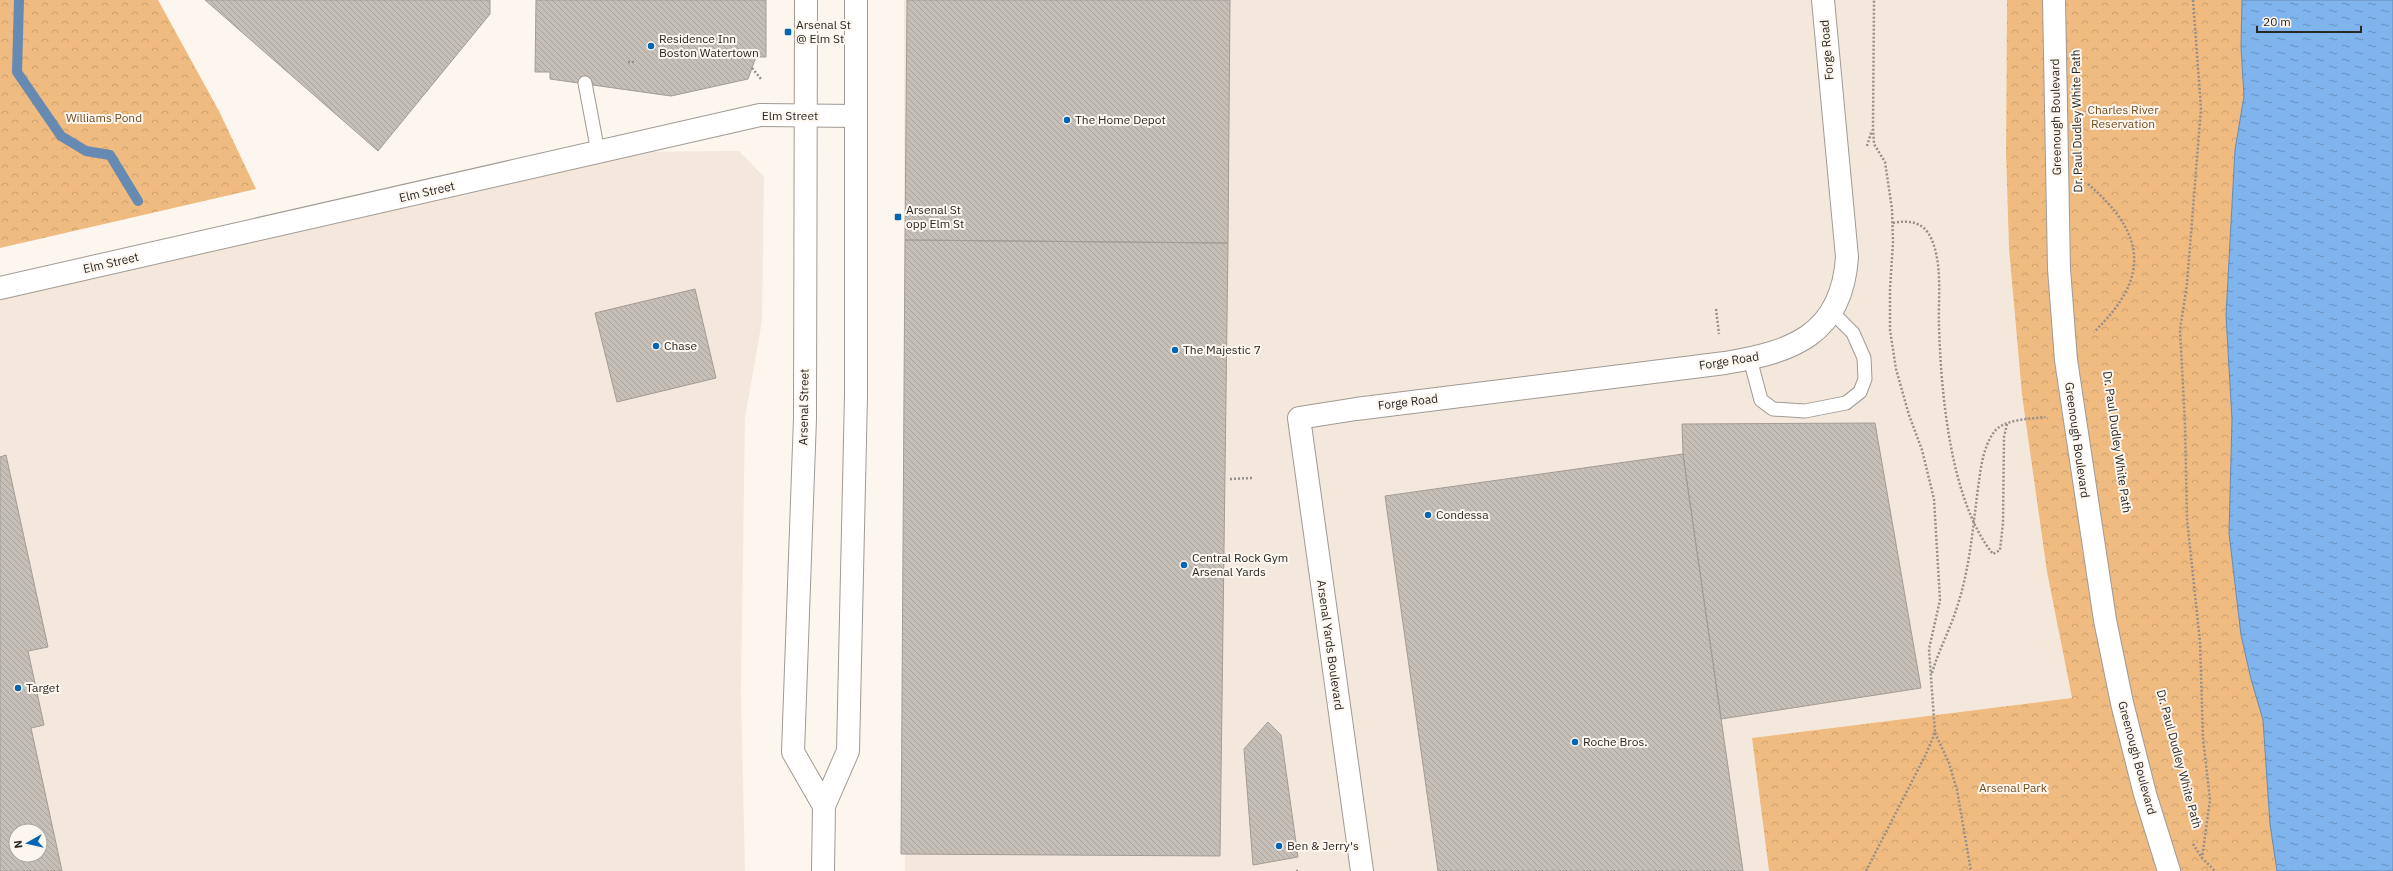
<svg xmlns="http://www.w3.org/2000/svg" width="2393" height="871" viewBox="0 0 2393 871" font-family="'IBM Plex Sans',sans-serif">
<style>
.built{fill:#f4e8dc;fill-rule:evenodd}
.park{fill:url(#park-crowns)}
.water{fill:url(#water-ripples);stroke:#668ab1}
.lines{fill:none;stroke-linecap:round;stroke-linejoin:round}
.stream{stroke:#668ab1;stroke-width:10}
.building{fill:url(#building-back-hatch);stroke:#a29c96;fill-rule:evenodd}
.lane-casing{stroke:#a09a94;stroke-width:15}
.street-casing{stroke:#a09a94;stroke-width:24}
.secondary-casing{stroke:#a09a94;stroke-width:24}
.path{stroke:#948f8a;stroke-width:2.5;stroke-dasharray:2 2;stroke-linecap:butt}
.lane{stroke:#fff;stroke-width:13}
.street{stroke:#fff;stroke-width:22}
.secondary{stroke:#fff;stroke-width:22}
.poi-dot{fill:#0465b2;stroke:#fdf6ef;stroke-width:1.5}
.labels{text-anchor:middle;stroke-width:4;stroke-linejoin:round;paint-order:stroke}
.poi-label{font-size:12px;fill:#2a2825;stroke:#fdf6ef;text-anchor:start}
.street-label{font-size:12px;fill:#2a2825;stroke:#fdf6ef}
.park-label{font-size:12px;fill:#724d20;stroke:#fdf6ef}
</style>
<defs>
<pattern id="park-crowns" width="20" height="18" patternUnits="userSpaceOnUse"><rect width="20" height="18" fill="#efbb81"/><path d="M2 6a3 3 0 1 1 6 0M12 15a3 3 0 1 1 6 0" fill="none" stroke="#cda16f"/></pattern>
<pattern id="water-ripples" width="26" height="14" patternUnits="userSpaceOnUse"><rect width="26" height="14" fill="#7fb4ed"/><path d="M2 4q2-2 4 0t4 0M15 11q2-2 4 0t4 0" fill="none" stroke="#6892c0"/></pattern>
<pattern id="building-back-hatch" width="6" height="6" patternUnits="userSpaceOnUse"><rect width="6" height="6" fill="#c5bfb8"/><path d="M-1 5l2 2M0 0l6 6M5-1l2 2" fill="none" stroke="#a9a49e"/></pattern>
</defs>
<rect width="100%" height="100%" fill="#fdf6ef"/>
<path class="built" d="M904,0h1103l-1,154 3,95 13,146 25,177 25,126 -320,40 17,133h-864z
M739,151l25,26 -2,144 -17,97 -4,274 4,179h-745v-583l598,-136zM16,831h24v24h-24z"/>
<path class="park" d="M0,0h158l61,111 37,78 -256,59z
M2007,0h235l-1,47 3,49 -9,54 -9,165 6,105 -3,113 12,102 10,44 12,41 7,104 7,47h-508l-17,-133 320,-40 -25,-126 -25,-177 -13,-146 -3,-95z"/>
<path class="water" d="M2242,0h151v871h-116l-7,-47 -7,-104 -12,-41 -10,-44 -12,-102 3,-113 -6,-105 9,-165 9,-54 -3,-49z"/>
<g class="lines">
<path class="stream" d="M19,0l-2,72 44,64 25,15 24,4 28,46"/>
</g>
<path class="building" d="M205,0h285v14l-112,137z
M536,0h230v57h-10l-8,22 -77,17 -121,-17v-7h-15z
M907,0h323l-2,243 -323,-3z
M905,240l323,3 -8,613 -319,-2z
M695,289l21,89 -99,24 -22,-89z
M1875,423l46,265 -200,31 -38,-265 -1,-30z
M1683,454l60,417h-305l-53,-375z
M6,455l42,192 -20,4 16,74 -13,3 31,143h-62v-414zM16,831h24v24h-24z
M1268,722l13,13 17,122 -45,8 -9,-116z"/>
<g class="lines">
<g class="lane-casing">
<path id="lane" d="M585,83l13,69
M1750,359l11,41 12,9 32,2 41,-8 14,-11 5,-13 -1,-21 -11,-25 -21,-21"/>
</g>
<g class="street-casing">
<path id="street" d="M0,288l760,-173 96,1
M1362,871l-63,-453 57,-9 369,-46c67,-11 117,-28 122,-106l-24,-257"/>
</g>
<g class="secondary-casing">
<path id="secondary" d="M806,0l-1,418 -12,334 31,54
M2054,0l5,269 7,91 39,260 17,83 23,91 24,77
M823,871l1,-65 24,-55 8,-356v-395"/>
</g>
<path class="path" d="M2193,0l8,108 -14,176 -7,46 5,94 2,95 13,123 3,96 7,62 -8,58
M628,62h6
M752,68l9,11
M1867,146l5,-16
M2088,184c58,50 63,93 6,148
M1893,223c15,-3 30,-2 38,15 12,26 7,60 8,88 2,66 11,175 54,228l7,-4 3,-27 1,-86 3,-13
M1716,309l3,25
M1230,479l22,-1
M1932,673c7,-24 19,-45 26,-69 13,-41 15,-81 21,-123 2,-16 5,-35 15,-49 10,-13 36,-13 51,-15
M1935,733l14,30 8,27 14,81
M2193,844l9,14 13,13
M1296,871h2
M1866,871l60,-117 9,-21 -6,-84 11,-49 -6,-101 -12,-49 -13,-35 -13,-46 -6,-39v-41l3,-47 -1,-33 -7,-47 -11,-18 -1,-16 1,-128"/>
<use href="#lane" class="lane"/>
<use href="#street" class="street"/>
<use href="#secondary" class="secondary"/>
</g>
<g class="poi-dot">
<rect x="784" y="28" width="8" height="8" rx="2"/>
<circle cx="651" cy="46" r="4"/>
<circle cx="1067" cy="120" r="4"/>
<rect x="894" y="213" width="8" height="8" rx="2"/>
<circle cx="656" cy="346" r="4"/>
<circle cx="1175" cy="350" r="4"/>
<circle cx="1428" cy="515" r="4"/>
<circle cx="1184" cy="565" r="4"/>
<circle cx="18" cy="688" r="4"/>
<circle cx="1575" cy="742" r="4"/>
<circle cx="1279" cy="846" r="4"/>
</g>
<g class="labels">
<g class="poi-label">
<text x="796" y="29">Arsenal St<tspan x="796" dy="14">@ Elm St</tspan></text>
<text x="659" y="43">Residence Inn<tspan x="659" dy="14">Boston Watertown</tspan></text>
<text x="1075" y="124">The Home Depot</text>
<text x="906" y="214">Arsenal St<tspan x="906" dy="14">opp Elm St</tspan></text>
<text x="664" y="350">Chase</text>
<text x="1183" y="354">The Majestic 7</text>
<text x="1436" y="519">Condessa</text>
<text x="1192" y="562">Central Rock Gym<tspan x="1192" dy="14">Arsenal Yards</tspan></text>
<text x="26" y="692">Target</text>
<text x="1583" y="746">Roche Bros.</text>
<text x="1287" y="850">Ben &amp; Jerry's</text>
</g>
<g class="street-label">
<text transform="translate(1827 50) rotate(-95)" y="4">Forge Road</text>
<text x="790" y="120">Elm Street</text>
<text transform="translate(2056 117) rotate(-91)" y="4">Greenough Boulevard</text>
<text transform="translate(2077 121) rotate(-91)" y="4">Dr. Paul Dudley White Path</text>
<text transform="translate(427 192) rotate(-13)" y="4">Elm Street</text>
<text transform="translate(111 263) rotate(-13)" y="4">Elm Street</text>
<text transform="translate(1729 361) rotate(-9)" y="4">Forge Road</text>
<text transform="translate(1408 402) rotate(-7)" y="4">Forge Road</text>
<text transform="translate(804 407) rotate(-89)" y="4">Arsenal Street</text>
<text transform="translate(2077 440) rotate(82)" y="4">Greenough Boulevard</text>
<text transform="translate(2117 442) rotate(82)" y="4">Dr. Paul Dudley White Path</text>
<text transform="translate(1330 645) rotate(82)" y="4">Arsenal Yards Boulevard</text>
<text transform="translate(2137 758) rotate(75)" y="4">Greenough Boulevard</text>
<text transform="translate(2179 759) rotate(75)" y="4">Dr. Paul Dudley White Path</text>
</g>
<g class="park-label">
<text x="2123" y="114">Charles River<tspan x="2123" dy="14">Reservation</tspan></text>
<text x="104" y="122">Williams Pond</text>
<text x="2013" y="792">Arsenal Park</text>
</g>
</g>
<g transform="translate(28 843) rotate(262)"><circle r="19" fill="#fdf6ef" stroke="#a9a49e"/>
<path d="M0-3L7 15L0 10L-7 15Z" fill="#0465b2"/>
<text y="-6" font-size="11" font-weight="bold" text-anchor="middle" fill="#2a2825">N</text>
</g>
<path d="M2257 26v6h104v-6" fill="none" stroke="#2a2825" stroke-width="2"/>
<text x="2263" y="26" font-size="12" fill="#2a2825" stroke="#fdf6ef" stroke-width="3" paint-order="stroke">20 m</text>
</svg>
